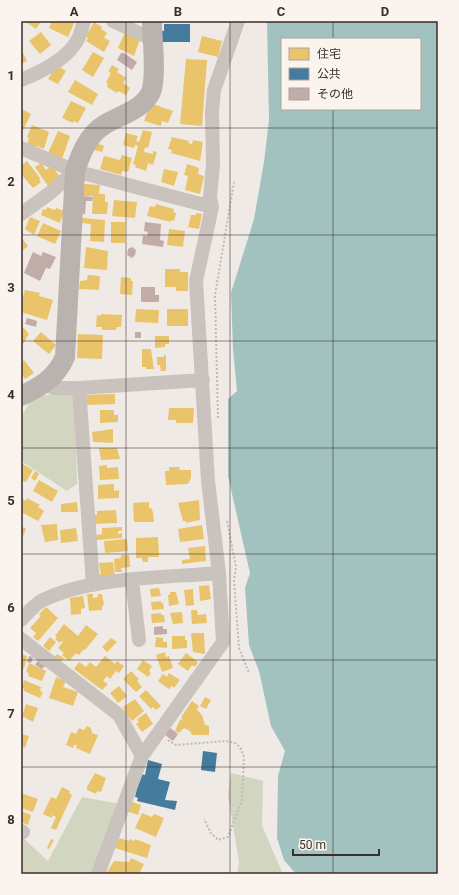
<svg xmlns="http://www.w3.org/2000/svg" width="459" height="895" viewBox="0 0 459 895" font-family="Roboto,'Noto Sans JP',sans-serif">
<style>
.green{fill:#d2d5bf}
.water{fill:#a1c2be;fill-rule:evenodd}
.homes{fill:#e9c46a}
.public{fill:#457b9d}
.building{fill:#c2aca7}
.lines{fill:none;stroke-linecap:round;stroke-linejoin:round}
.path{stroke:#c1bab6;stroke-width:2;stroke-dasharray:2 2;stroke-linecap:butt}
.street{stroke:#c9c2bd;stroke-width:14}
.secondary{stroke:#b9b2ae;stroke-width:20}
.grid{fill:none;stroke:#3a2e2b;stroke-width:1;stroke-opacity:0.55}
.neatline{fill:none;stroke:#3a2e2b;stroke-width:1.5}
.grid-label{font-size:13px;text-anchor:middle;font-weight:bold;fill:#3a2e2b}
</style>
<rect width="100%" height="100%" fill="#efeae5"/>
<path class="green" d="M75,393l2,91 -10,7 -46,-30v-44l12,-21z
M231,773l32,8 -1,45 21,48h-46l2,-12 -11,-67z
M82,797l38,7 -27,70h-72v-38l27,25z"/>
<path class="water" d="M267,21h171v853h-142l-12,-14 -7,-22 1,-62 7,-25 -14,-25 -12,-55 -10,-26 -4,-57 5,-15 -22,-97v-77l9,-8 -4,-42 -2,-56 23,-74 10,-57 5,-42zM282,39h138v70h-138z"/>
<path class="homes" d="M25,21h16l-5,8z
M52,21h23l-7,16 -19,-9z
M94,22l8,5 -1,2 6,4 -3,5 6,3 -6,11 -18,-11 2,-3 -2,-2z
M41,32l10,13 -11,9 -11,-13z
M125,32l15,7 -6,17 -16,-8z
M202,36l20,5 -4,16 -20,-5z
M21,49l6,12 -6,3z
M93,52l11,6 -11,19 -11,-7z
M186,59l21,1 -5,66 -22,-2z
M57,65l9,6 -8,13 -10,-5z
M112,65l7,4 -2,3 9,6 -3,5 7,5 -4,7 -8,-4 -1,2 -10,-6 1,-3 -2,-2 5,-9 -3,-1z
M75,80l23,14 -6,11 -24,-13z
M71,101l15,7 -8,15 -4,-2 -1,2 -11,-5z
M153,104l20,7 -5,12 -6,-2 -1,5 -17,-5 5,-13z
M22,109l9,5 -8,16 -2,-1z
M32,125l17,7 -5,17 -8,-3 -1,3 -8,-4 2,-7 -2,-1z
M143,130l9,2 -4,16 -3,-1 -1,5 9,2v-3l4,1 -4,13 -5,-2 -2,8 -11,-4 1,-2 -3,-1 5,-18 -3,-1 -1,3 -11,-3 3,-12 12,3 -2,5 3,1z
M58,131l12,5 -8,23 -14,-6z
M172,137l17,4 -1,2 4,1 1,-4 10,2 -3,19 -29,-8 1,-3 -4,-1z
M96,143l8,3 -2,6 -8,-2z
M122,155l10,3 -4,14 -6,-1 -1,4 -21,-6 4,-13 16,4z
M27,161l13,17 -1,1 2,3 -8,6 -12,-14v-8z
M41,163l5,7 6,-4 8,11 -12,9 -13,-19z
M187,164l12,4 -1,6 6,2 -4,18 -15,-4 3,-14 -4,-1z
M164,169l14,3 -4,14 -13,-4z
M84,184l16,1 -1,9h6v8h3l-1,12h-15l1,-18h-10z
M114,200l23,2 -2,16 -23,-2z
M156,204l18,5 -1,3 3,1 -2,8 -3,-1v2l-24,-6 3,-10 5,1z
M47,207l8,3 1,-2 8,3 -4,12 -19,-8 2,-6 3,1z
M196,213l6,1 -3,15 -11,-2 3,-12h5z
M30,217l10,4 -6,14 -9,-6z
M82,218l23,2 -1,22 -14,-1 1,-17 -10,-1z
M111,222h14v21h-14z
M43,223l18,8 -6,13 -18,-8z
M169,229l16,2 -2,16 -16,-2z
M21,237l7,9 -7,6z
M86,247l22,4 -1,19 -23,-2z
M165,269h15v3h8v19h-12v-4h-11z
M88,275l12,1 -1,14 -20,-1 1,-8 7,-1z
M121,277l10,1v3h2l-1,14 -12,-1z
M25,290l15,3 -1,3 14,4 -6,20 -26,-8v-9z
M136,309l23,1 -1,13 -23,-1z
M167,309h21v17h-21z
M101,314l21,1 -1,12h-4l-1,3h-14v-3h-6l1,-12 4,1z
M21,325l8,9 -8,13z
M41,332l15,13 -7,9 -16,-13z
M78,334l25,1 -1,24 -25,-1z
M155,336h14v8h-4v3l-10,1z
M142,349h9l3,20h-8v-2h-4z
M164,355h2v16h-5l-1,-6h-3v-8h7z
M24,360l10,13 -9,6 -4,-6v-10z
M115,394v10l-28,1 -1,-10z
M169,408h25l-1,15h-17v-3h-8z
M100,410h14v5h4v7l-18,1z
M113,429v14l-20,-1 -1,-10z
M99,448h18l3,11 -19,1z
M21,463l12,7 -7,12 -5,-2z
M107,465v3l11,-1 1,12 -19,1 -1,-14z
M169,467h10l1,3h11v8l-3,6 -22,1 -1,-14h4z
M35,471l4,3 -4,7 -4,-3z
M39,480l19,11 -6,11 -19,-11z
M114,484v7l5,-1v8l-21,1v-14z
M21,498l5,3 1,-3 13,7 -2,2 6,4 -6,10 -17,-9z
M199,500l1,20 -14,3v-2h-3l-5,-18z
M77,502l1,10h-17v-8z
M149,502v6h2l2,4 1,10h-20l-1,-19z
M116,510l1,13 -24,1 -1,-9h5v-4z
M57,524l1,16 -13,2 -4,-17z
M202,525l2,14 -24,3 -2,-13z
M21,526l5,3 -5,12z
M122,527v4h-4v3l4,-1v5l-26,2v-5l6,-1v-6z
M76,528l2,13 -17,2 -1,-13z
M158,537l1,20h-11v5h-5l-1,-4h-6v-20z
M127,539l1,12 -23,2 -1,-12z
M205,546l1,15 -24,3v-4l8,-1 -2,-11z
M121,555h8l1,12 -9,1 1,4h-7l-1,-13 7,-1z
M113,562l2,15 -16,1v-4h2l-2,-11z
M209,585l2,14 -11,2 -1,-15z
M159,588l2,8 -10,1 -1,-8z
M193,589l1,16 -8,1 -2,-16z
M170,592h6l3,12 -10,2 -1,-11h2z
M87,594h6v4l5,-1v-3h4l2,11 -2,1v4l-13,1z
M83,596l2,12 -4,1v5l-10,1 -1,-17z
M161,601v2h2l1,6 -12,1 -1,-8z
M46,607l12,11 -20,23 -5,-4 3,-4 -6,-5 11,-12 -2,-2z
M191,610h6l1,5 8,-1 1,9 -15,1z
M182,612l1,11 -10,1 -3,-11z
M161,613v2h3l1,7 -13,1 -1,-9z
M64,624l14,12 8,-11 12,9 -13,16 -1,-1 -5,6 -3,-2 -7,8 -7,-6 2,-2 -6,-5 5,-6 -2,-1 -1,2 -5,-4 2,-2 -2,-1z
M191,633h13l1,21 -12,-2z
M172,636h13v4h2v8l-15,1z
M50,637l6,5 -7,9 -6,-5z
M156,637l7,1v4h4v6l-12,-1z
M111,638l6,4 -10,10 -5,-5z
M165,652l1,5 3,-1 4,12 -11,4 -6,-17z
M186,653l12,9 -3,5 -3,-2 -4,6 -10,-7z
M21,654l6,2 -3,13 -3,-1z
M57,654l7,4 -2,3 -7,-4z
M105,656l10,8 2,-3 7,5 -5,7 -3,-2 -6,8 -3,-3 -4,5 5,3 -6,6 -28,-21 5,-7 7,5 4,-5 6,5z
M143,660l9,6 -3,5 2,2 -3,4 -11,-8z
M29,663l17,8 -4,10 -14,-5 1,-3 -3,-1z
M131,671l8,8 -2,2 5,6 -6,5 -13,-13z
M169,673l11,7 -6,8 -2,-2 -3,3 -11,-8 5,-7 4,3z
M56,677l10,4 -3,6 15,5 -5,14 -24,-8z
M24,680l17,7 -1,4 3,1 -3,6 -16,-7v-2l-2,-1z
M119,686l8,10 -9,7 -8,-10z
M146,690l15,16 -5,4 -3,-3 -2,2 -12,-13z
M205,697l6,3 -5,9 -6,-3z
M135,699l9,12 -12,10 -8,-10 1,-1 -2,-3z
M192,701l7,5 -2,4 5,5 3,10 4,1v9h-17l-2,-4 -6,-3 -5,5 -4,-2 5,-11 3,-1 -2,-2z
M26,704l12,4 -5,14 -11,-6z
M146,713l7,11 -11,8 -6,-8 3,-2 -2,-3z
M87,726l4,2 1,5 6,2 -8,19 -14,-6 1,-3h-3l-1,3 -7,-3 5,-13 5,2 3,-6 5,2z
M21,734l8,2 -4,12 -4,-2z
M95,773l11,5 -5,14 -4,-1 -1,3 -9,-4v-3z
M62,787l8,4 -1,2 3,2 -16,35 -5,-2 5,-11 -4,-2v3l-9,-4 8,-17 5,2z
M21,793l17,6 -5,13 -12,-4z
M130,801l11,4 -3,10 -12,-4z
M21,811l10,4 -3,10 -7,-3z
M142,813l10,4 2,-3 10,4 -8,19 -21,-9z
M119,838l10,3 1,-2 4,2 1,-2 16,6 -4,13 -32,-10z
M51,839l3,1 -5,9 -2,-1z
M131,858l13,6 -5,10h-33l8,-13 15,1z"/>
<path class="public" d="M164,24h26v18h-29v-11h3z
M203,751l14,2 -2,19 -14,-2z
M148,760l14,4 -4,15 12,3 -5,18 12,1 -2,9 -38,-9 1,-3 -3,-1 5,-23 5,1z"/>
<path class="building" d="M121,53h3l13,9 -5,8 -15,-10z
M83,196l10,1 -1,4h-6l-1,13h-3z
M145,222l16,2 -1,16 4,1 -1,6 -21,-3 1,-9 4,1 1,-4 -4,-1z
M132,247l4,3 -1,5 -3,3 -5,-3 1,-6z
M33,252l8,4 2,-4 13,5 -6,12 -4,-1 -6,13 -16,-8z
M141,287h14v8h4v7h-18z
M27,318l10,3 -1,6 -11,-3z
M135,332h6v6h-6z
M163,626v3h4v5l-13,1v-8z
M29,656l4,1 -2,6 -4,-1z
M38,661l7,5 -3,3 -7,-4z
M169,727l9,7 -5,7 -9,-7z"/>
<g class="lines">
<path class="path" d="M218,418l-3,-123 19,-113
M227,521l9,46 -2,13 5,68 10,25
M168,740l8,5 50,-4 9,2 5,4 4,10 -2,43 -14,37 -10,3 -7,-7 -7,-14"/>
<path class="street" d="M113,21l39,18
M21,80c20,-8 47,-21 57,-41 3,-6 4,-12 6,-18
M21,148l54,23 137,36 -16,74 12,200 11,92 4,69 -81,114 -44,118
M212,207l-2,-10 3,-33 -1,-53 2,-21 24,-69
M21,214l29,-21 25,-22
M44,384l10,4h25l124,-8
M79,388l14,197
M132,580l7,60
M21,620c6,-6 13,-15 20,-19 51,-25 122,-23 178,-28
M21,639l98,76 23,41
M21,831l2,1"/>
<path class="secondary" d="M21,396c19,-9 35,-18 44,-39l10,-186c6,-18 13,-36 29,-46 16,-10 39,-15 47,-33 6,-15 1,-54 1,-71"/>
</g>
<path class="grid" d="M126,21v853M230,21v853M333,21v18M333,109v765M21,128h417M21,235h417M21,341h417M21,448h417M21,554h417M21,660h417M21,767h417"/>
<rect width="459" height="895" fill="none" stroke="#fbf3ed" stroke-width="44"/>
<rect x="281" y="38" width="140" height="72" fill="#fbf3ed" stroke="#aea49f"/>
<rect x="289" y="48" width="20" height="12" fill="#e9c46a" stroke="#aea49f"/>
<text x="317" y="58" font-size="12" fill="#3a2e2b">住宅</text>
<rect x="289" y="68" width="20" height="12" fill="#457b9d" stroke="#aea49f"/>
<text x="317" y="78" font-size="12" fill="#3a2e2b">公共</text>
<rect x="289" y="88" width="20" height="12" fill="#c2aca7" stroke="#aea49f"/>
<text x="317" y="98" font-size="12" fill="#3a2e2b">その他</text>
<path d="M293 849v6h86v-6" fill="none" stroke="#3a2e2b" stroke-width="2"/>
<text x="299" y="849" font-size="12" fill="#3a2e2b" stroke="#fbf3ed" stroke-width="3" paint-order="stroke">50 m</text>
<rect x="22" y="22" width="415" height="851" class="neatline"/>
<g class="grid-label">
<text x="74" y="16">A</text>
<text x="178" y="16">B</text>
<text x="281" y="16">C</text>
<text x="385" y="16">D</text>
<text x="11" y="80">1</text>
<text x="11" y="186">2</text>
<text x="11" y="292">3</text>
<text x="11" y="399">4</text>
<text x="11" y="505">5</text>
<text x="11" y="612">6</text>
<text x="11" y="718">7</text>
<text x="11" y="824">8</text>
</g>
</svg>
